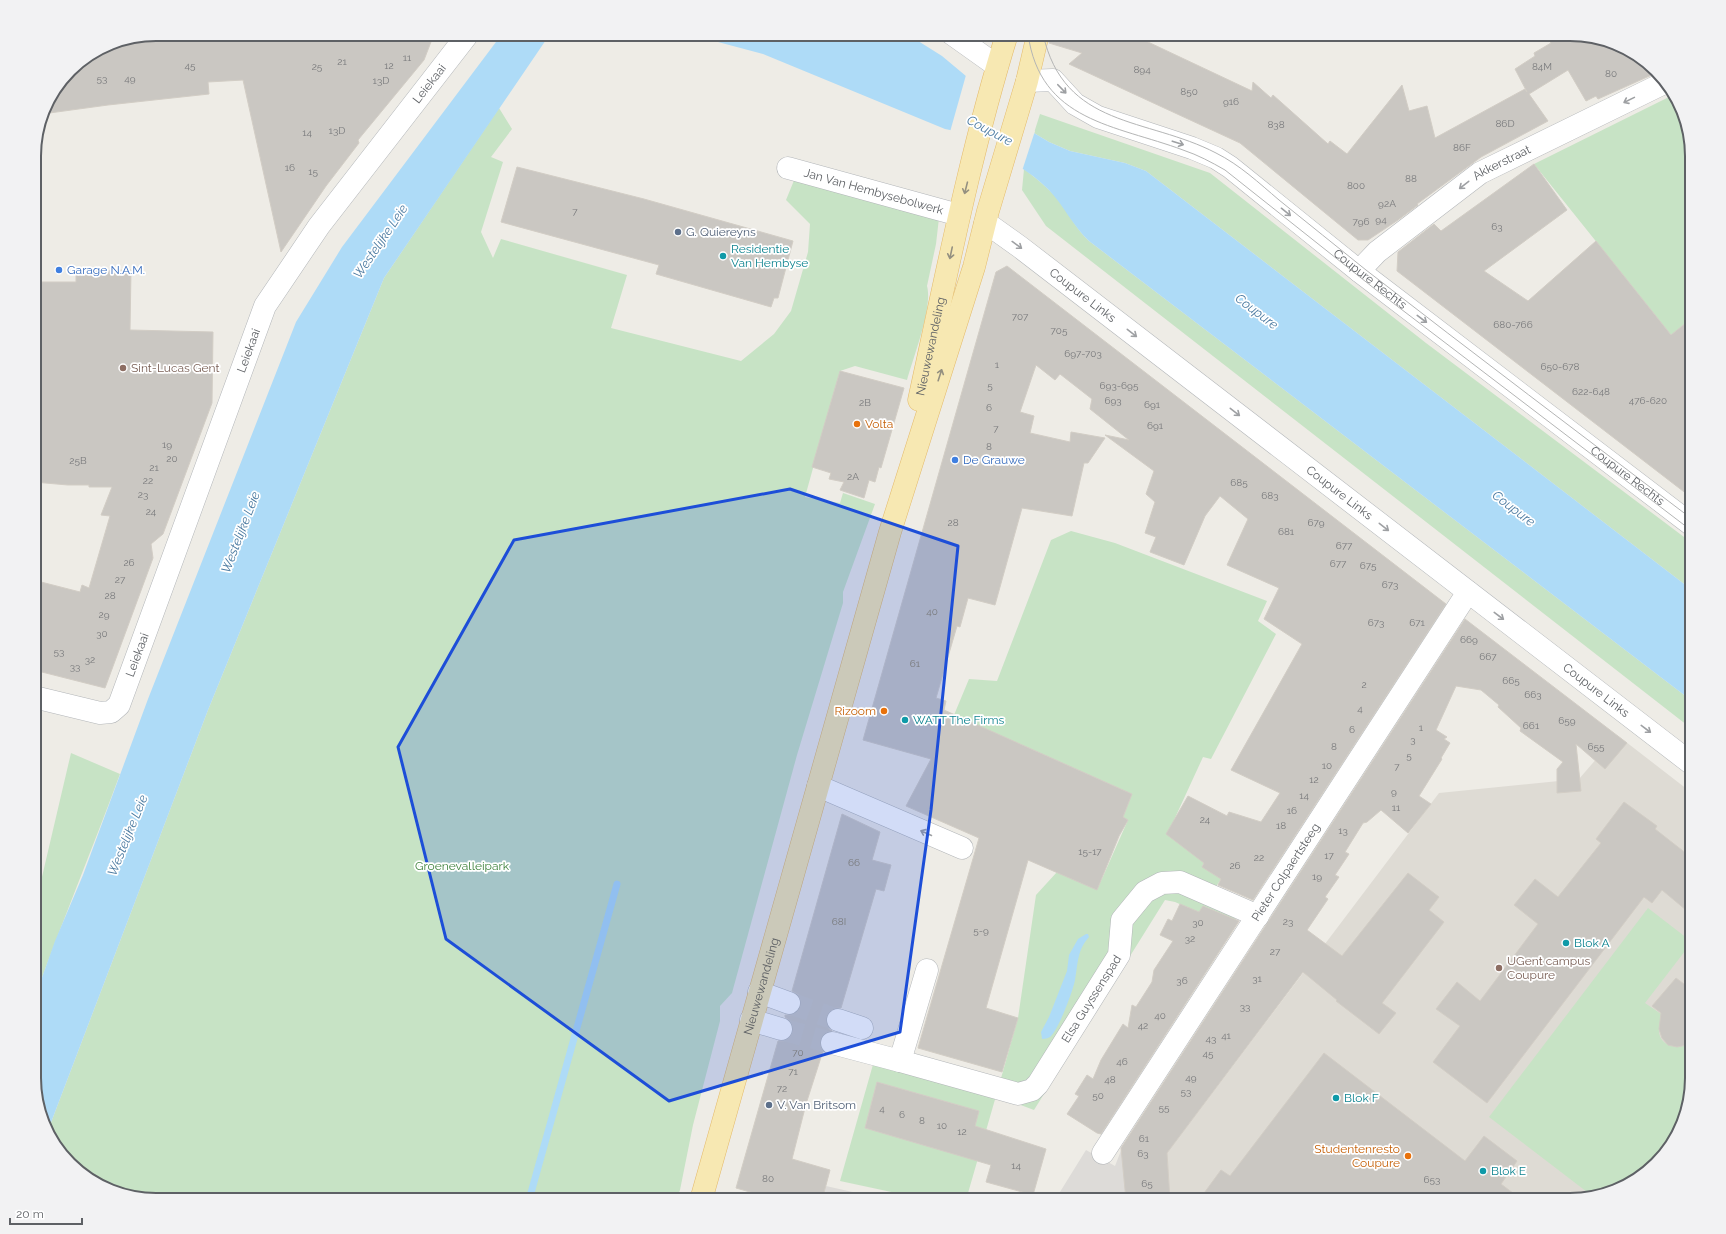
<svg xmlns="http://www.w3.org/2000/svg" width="1726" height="1234" viewBox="0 0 1726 1234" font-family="Raleway,sans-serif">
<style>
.industrial{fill:#dddbd8}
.education{fill:#dedbd4}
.green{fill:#c7e3c5;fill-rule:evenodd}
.water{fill:#aedbf7}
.pier{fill:#eeece6}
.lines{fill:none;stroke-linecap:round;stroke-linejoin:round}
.stream{stroke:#aedbf7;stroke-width:7}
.building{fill:#cac7c2;stroke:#d2cdc5}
.minor-tunnel{stroke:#cac9c6;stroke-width:22;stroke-dasharray:22 11;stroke-linecap:butt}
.minor-casing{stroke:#b3b6b9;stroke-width:23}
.major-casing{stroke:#e4ba6a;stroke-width:23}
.minor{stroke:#fff;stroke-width:22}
.major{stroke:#f7e8b2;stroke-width:22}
.tram{stroke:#b4b5b5;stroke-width:1}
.oneway{stroke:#9ea0a3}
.oneway2{stroke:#949080}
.marked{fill:#1d4ed8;fill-opacity:0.2;stroke:#1d4ed8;stroke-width:3;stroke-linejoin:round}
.service-dot{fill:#5c6f8a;stroke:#fff;stroke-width:1.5}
.culture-dot{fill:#0f9aa8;stroke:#fff;stroke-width:1.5}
.shop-dot{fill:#3f7fe0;stroke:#fff;stroke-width:1.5}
.education-dot{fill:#8d6e63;stroke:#fff;stroke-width:1.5}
.food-dot{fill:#e8710a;stroke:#fff;stroke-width:1.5}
.labels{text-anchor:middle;stroke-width:3.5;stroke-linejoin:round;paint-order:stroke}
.number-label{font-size:10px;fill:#797a7c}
.street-label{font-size:12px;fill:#5e6165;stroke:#fff}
.service-label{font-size:12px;fill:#4e5e75;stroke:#fff;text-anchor:start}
.culture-label{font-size:12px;fill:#0d838f;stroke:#fff;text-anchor:start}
.shop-label{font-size:12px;fill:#366cbe;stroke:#fff;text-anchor:start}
.education-label{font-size:12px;fill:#785e54;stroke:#fff;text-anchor:start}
.food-label{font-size:12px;fill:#c56008;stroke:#fff;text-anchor:end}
.park-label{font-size:12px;fill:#40833e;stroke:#fff}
.water-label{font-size:13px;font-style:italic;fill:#48789f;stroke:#fff}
.rim{fill:none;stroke:#5e6165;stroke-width:2}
</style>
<rect width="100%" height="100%" fill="#eeece6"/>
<path class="industrial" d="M1122,1148l35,25 11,-1 2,28h-115l31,-50 29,16z
M823,1168l7,2 -4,16 62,14h-74z"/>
<path class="education" d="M1617,735l75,58v285l-6,39 -19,35 -43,35 -54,13h-400l-3,-47 272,-360 140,-14z"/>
<path class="green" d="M620,34h73l10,4 -74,-1z
M1673,95l6,7 13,54v162l-21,17 -137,-171z
M499,108l13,21 -21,28 12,5 -22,70 12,26 8,-19 126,36 -16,53 130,33 33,-27 17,-23 17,-59 2,-28 -24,-24 9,-22 144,40 -3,26 -9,42c6,21 -14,72 -20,94l-52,-14 -15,5 -35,126 35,6 3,-10 32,11 -32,88v11l-46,152 -65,238 -12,13v15l-27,104 -13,65 -4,10h-520l-39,-6 -35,-19 -35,-42 161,-423 176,-432z
M1040,114l170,59 216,170 266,200v47l-546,-419 -21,-8 -55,-12 -21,-9 -15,-9z
M1024,169c13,10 27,21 37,34 9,13 16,27 28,38l603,460v28l-646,-503 -24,-36z
M1071,531l44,12 152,58 -9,20 18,13 -65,125 -8,-2 -29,63 30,43 -2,3 19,13 -6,9 31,14 -16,24 -55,-24 -10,-2 -131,210 -38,-14 -30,104h-57l1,-4 -70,-15 34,-120 122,35 22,-78 18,-123 21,-23 40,18 31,-70 -5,-3 9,-23 -178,-79 15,-36 28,2 54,-141zM877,1082l102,29 -13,46 -101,-29z
M71,753l49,21c-28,76 -59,150 -86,226v-89z
M1648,908l44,34 -47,61 19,13c-1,4 -4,8 -5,12 -2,19 22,24 33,13v37l-6,39 -19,35 -43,35 -33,8 -102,-78z"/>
<path class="water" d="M502,34h48l-166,244 -176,432 -161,423 -13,-47v-86l21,-59 28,-66 65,-176 148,-377 46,-75z
M693,34h214l35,22 92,77 15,9 21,9 55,12 21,8 546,419v111l-603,-460c-16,-15 -25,-35 -40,-51 -27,-27 -66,-43 -99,-60l-5,-1 -182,-75 -60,-16z
M1086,934h2l1,3c-12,13 -11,27 -14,43 -2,11 -17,51 -25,57 -2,1 -5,2 -8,2l-1,-7 8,-15 18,-46 2,-16 9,-16z"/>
<path class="pier" d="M966,75l69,56 -13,40 -72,-39z"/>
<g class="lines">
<path class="stream" d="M529,1200l88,-316"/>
</g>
<path class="building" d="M156,34h278l-10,26 -66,80 1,3 -33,43 -45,66 -38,-172 -35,2 1,12 -101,11 -66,9 1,-5 27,-39 40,-27z
M1050,34h81l121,57 1,-9 18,16 2,-3 55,49 2,-3 17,13 55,-69 7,26 18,-5 8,32 90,-49 2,3 -12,-23 20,-13 -1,-3 17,-10 -5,-9h24l39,6 35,19 12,14 -58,26 -2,-3 -10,5 -18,-31 -39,24 19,27 -67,36 -64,47 1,1 -20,15 -30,20h-10l-118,-97 -171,-79 13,-11 -33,-10z
M1534,164l33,46 -83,61 44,30 68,-60 75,94 21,-17v180l-295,-227 1,-19 36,-28 7,7z
M517,167l127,32 149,42 -15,57h-4l-3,9 -115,-33 3,-9 -158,-43z
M1007,266l439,338 -193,296 -35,-15 3,-6 -19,-12 2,-4 -38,-29 22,-38 39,20 2,-4 32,10 19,-29 -49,-23 71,-126 -38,-25 15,-31 -52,-23 21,-46 -28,-23 -15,20 -21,49 -34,-13 6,-15 -11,-4 10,-31 -9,-8 8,-23 -49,-36 24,5 -39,-31 2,-10 -32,-25 -5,6 -19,-15 -16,47 14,4 -4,17 40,9 1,-10 34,6 -17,25h-4l-12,53 -50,-8 -27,97 -27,-7 -8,29 -3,-1 -21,72 10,3 -2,9 188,84 -9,23 5,3 -9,16 -22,54 -69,-30 -42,148 32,10 -16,54 -84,-24 61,-210 -73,-32 25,-47 -68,-19 133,-468z
M131,270l-1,60 83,2 -1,71 -49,131 -12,10 2,14 -48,130 -71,-18v-62l7,-26 39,10 2,-7 7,3 21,-72 -9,-1 11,-28h-23v-2h-21l-34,-3v-200h42v-11z
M840,371l64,17 -23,80 -2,-1 -4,15 -6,-2 -5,18 -24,-8 4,-8 -15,-3 2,-6 -19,-6z
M1465,619l162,124 -22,26 -29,-25 5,47 -24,2v-24l6,-7 -43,-31 1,-3 -23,-21 1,-2 -18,-15 -25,-4 -20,44 11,7 -3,2 6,4 -9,15 1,1 -23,37 12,8 -23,29 -27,-23 -14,12 -4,1 -18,29 4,2 -14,21 4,2 -14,20 3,2 -21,31 35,26 66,-83 31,24 -10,13 15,12 -62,81 14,10 -17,21 -43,-33 1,-1 -34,-28 -136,181 3,47h-44l-5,-52z
M1624,802l33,24 -2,3 37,29v57l-30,-25 -10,13 -8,-6 -157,206 -54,-41 27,-36 -24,-17 21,-27 23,19 58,-77 -24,-19 21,-26 23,18 43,-54 -5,-4z
M842,814l38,18 -8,28 19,5 -7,26 -8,-2 -35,119h-6l-5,2 -4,6v7l2,5 4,3 -9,3 -3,5v7l3,5 -17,53 -14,55 38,11 -8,30h-44l-42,-12 42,-147h6l5,-3 4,-6v-6l-3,-5 -5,-4v-2h7l5,-2 4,-6v-7l-2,-5 -7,-4z
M1180,904l19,8 4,-6 36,15 -138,213 -4,-1 -30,-19 12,-18 -4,-2 12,-19 6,4 8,-19 22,-36 5,4 4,-23 4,2 16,-25 2,-12 19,-29 -13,-6 8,-16 4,2z
M1676,978l16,12v51l-5,4 -10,2 -9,-2 -6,-7 -3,-9 2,-16 -9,-7z
M1324,1053l141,108 19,-25 33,25 -16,23 21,16h-323l22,-30 9,6z
M877,1082l102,29 -4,15 71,23 -13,46 -47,-13 5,-17 -126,-37z"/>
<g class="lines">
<path class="minor-tunnel" d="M789,1003l49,17
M781,1029l51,14"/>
<g class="minor-casing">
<g id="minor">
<path d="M952,34l45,32"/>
<path id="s1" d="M1027,81l26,-1 22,24 23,13 94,31 24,10 14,9 129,104 333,254"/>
<path id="s2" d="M788,168l171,47"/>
<path id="s3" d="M985,224l7,3 28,20 672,517"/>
<path id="s4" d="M1359,271l18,-19 103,-79 184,-90"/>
<path id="s5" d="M34,697l66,16 11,-1 8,-7 146,-399 54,-80 149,-192"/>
<path d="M818,786l144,62"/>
<path d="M759,992l30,11"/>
<path d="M751,1020l30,9"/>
<path d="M838,1020l24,8"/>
<path d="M832,1043l68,18 27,-91"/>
<path id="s6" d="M900,1061l118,33 14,-4 6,-6 81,-129 3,-35 23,-28 17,-9 18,-1 78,34"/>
<path id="s7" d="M1103,1153l365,-561"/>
</g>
</g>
<g class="major-casing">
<g id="major">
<path id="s8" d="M919,400c27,-123 51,-246 88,-366"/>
<path id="s9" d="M701,1200l189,-668 84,-265 14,-56 39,-130 11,-47"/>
</g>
</g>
<use href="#minor" class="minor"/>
<use href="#major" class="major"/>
<path class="tram" d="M1028,34c12,88 88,91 155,116 15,5 28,12 42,20l155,123 312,238
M1043,34c21,95 104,83 173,119 24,12 43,30 63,47 29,23 58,47 87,70 108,84 217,166 326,249"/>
</g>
<defs><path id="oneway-shaft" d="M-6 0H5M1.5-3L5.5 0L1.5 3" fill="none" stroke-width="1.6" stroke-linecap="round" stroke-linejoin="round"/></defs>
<g class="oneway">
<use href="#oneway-shaft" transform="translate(1062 89) rotate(46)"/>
<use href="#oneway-shaft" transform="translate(1629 100) rotate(154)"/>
<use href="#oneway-shaft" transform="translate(1178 143) rotate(18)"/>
<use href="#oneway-shaft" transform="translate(1464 185) rotate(142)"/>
<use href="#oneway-shaft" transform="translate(1286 212) rotate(39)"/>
<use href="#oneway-shaft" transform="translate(1017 245) rotate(36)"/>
<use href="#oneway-shaft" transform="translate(1422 319) rotate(37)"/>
<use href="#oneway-shaft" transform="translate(1132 333) rotate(38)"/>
<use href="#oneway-shaft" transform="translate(1235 412) rotate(38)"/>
<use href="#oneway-shaft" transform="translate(1384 527) rotate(38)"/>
<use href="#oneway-shaft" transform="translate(1499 616) rotate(37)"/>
<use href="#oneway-shaft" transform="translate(1646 729) rotate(37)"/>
<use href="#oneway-shaft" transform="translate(926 833) rotate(-156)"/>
</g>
<g class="oneway2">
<use href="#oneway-shaft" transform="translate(966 188) rotate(104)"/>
<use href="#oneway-shaft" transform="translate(951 253) rotate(102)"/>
<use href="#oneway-shaft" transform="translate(940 375) rotate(-72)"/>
</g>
<path class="marked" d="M790,489l168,57 -27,264 -31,222 -231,69 -223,-162 -48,-192 116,-207z"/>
<g class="service-dot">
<circle cx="678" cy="232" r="4"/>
<circle cx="769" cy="1105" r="4"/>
</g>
<g class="culture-dot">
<circle cx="723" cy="256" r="4"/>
<circle cx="905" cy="720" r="4"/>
<circle cx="1566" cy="943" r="4"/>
<circle cx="1336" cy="1098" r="4"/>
<circle cx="1483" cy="1171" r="4"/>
</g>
<g class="shop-dot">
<circle cx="59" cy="270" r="4"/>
<circle cx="955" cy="460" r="4"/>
</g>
<g class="education-dot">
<circle cx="123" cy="368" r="4"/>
<circle cx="1499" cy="968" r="4"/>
</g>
<g class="food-dot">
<circle cx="857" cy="424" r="4"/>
<circle cx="884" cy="711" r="4"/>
<circle cx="1408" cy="1156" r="4"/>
</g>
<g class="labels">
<g class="number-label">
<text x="407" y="61">11</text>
<text x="342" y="65">21</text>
<text x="190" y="69">45</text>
<text x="389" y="69">12</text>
<text x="317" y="70">25</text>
<text x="1542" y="70">84M</text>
<text x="1142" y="73">894</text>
<text x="1611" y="77">80</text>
<text x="102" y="82">53</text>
<text x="130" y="82">49</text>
<text x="381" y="84">13D</text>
<text x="1189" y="95">850</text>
<text x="1231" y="105">916</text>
<text x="1505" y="127">86D</text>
<text x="1276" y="128">838</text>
<text x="337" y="134">13D</text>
<text x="307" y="136">14</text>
<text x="1462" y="151">86F</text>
<text x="290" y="171">16</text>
<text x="313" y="175">15</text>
<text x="1411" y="182">88</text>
<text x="1356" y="189">800</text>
<text x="1387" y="207">92A</text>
<text x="575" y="215">7</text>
<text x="1381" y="223">94</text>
<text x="1361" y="225">796</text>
<text x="1497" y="230">63</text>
<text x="1020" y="320">707</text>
<text x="1513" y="328">680-766</text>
<text x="1059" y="334">705</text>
<text x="1083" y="357">697-703</text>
<text x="997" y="368">1</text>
<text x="1560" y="370">650-678</text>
<text x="990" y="389">5</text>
<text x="1119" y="389">693-695</text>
<text x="1591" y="395">622-648</text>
<text x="1113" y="404">693</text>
<text x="1648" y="404">476-620</text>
<text x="865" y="406">2B</text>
<text x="1152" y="408">691</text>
<text x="989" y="411">6</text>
<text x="1155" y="429">691</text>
<text x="996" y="432">7</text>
<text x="167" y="448">19</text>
<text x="989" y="450">8</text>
<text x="172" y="462">20</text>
<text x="78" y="464">25B</text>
<text x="154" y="471">21</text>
<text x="853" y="480">2A</text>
<text x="148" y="484">22</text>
<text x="1239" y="486">685</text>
<text x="143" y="498">23</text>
<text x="1270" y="499">683</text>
<text x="151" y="515">24</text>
<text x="953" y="526">28</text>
<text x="1316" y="526">679</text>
<text x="1286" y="535">681</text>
<text x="1344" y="549">677</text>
<text x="129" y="566">26</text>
<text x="1338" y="567">677</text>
<text x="1368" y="569">675</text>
<text x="120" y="583">27</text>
<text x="1390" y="588">673</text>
<text x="110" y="599">28</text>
<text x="932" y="615">40</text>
<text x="104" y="618">29</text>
<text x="1376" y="626">673</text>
<text x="1417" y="626">671</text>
<text x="102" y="637">30</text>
<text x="1469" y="643">669</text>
<text x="59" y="655">53</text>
<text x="1488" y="660">667</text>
<text x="90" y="663">32</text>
<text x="915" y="667">61</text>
<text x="75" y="670">33</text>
<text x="1511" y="684">665</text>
<text x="1364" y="688">2</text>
<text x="1533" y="698">663</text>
<text x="1360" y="712">4</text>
<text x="1567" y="724">659</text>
<text x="1531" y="729">661</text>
<text x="1421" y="731">1</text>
<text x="1352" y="733">6</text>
<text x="1413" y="743">3</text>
<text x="1334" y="750">8</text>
<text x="1596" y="750">655</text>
<text x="1409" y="759">5</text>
<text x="1327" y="769">10</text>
<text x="1397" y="770">7</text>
<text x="1314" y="783">12</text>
<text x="1394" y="795">9</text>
<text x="1304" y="799">14</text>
<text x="1396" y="811">11</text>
<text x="1292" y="814">16</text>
<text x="1205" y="823">24</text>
<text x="1281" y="829">18</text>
<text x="1343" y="834">13</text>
<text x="1090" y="855">15-17</text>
<text x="1329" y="859">17</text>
<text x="1259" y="861">22</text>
<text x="854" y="866">66</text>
<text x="1235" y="869">26</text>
<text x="1317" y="880">19</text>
<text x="839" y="925">68I</text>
<text x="1288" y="925">23</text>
<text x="1198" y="926">30</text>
<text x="981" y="934">5-9</text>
<text x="1190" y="942">32</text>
<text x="1275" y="955">27</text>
<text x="1257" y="982">31</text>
<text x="1182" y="984">36</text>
<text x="1245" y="1010">33</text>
<text x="1160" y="1019">40</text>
<text x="1143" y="1029">42</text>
<text x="1226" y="1039">41</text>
<text x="1211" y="1042">43</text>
<text x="798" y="1056">70</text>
<text x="1208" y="1057">45</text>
<text x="1122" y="1065">46</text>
<text x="793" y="1075">71</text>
<text x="1191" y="1081">49</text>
<text x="1110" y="1083">48</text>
<text x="782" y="1092">72</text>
<text x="1186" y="1095">53</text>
<text x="1098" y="1099">50</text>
<text x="1164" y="1111">55</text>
<text x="882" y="1112">4</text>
<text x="902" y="1118">6</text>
<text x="922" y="1124">8</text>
<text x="942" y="1129">10</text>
<text x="962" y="1135">12</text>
<text x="1144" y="1142">61</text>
<text x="1143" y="1157">63</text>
<text x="1016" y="1169">14</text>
<text x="768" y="1182">80</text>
<text x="1432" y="1183">653</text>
<text x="1147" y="1187">65</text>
</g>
<g class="street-label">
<text dy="4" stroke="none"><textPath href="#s5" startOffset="791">Leiekaai</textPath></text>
<text dy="4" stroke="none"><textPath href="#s4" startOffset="180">Akkerstraat</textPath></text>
<text dy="4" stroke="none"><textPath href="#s2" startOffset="89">Jan Van Hembysebolwerk</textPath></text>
<text dy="4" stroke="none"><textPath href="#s1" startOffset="406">Coupure Rechts</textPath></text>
<text dy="4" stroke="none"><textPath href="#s3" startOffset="121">Coupure Links</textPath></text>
<text dy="4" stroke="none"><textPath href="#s8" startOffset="55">Nieuwewandeling</textPath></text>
<text dy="4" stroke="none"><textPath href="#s5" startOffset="467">Leiekaai</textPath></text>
<text dy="4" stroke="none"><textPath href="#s1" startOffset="730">Coupure Rechts</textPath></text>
<text dy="4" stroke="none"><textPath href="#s3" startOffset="445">Coupure Links</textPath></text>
<text dy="4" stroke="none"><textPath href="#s5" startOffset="143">Leiekaai</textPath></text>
<text dy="4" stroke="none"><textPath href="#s3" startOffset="769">Coupure Links</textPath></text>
<text dy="4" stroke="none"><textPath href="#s7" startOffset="335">Pieter Colpaertsteeg</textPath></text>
<text dy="4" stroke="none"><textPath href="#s9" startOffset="222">Nieuwewandeling</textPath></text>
<text dy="4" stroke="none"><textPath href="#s6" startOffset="246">Elsa Guyssenspad</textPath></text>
</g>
<g class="service-label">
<text x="686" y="236">G. Quiereyns</text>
<text x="777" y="1109">V. Van Britsom</text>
</g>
<g class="culture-label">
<text x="731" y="253">Residentie<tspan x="731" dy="14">Van Hembyse</tspan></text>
<text x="913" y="724">WATT The Firms</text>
<text x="1574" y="947">Blok A</text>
<text x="1344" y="1102">Blok F</text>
<text x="1491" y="1175">Blok E</text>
</g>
<g class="shop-label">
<text x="67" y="274">Garage N.A.M.</text>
<text x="963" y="464">De Grauwe</text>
</g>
<g class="education-label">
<text x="131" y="372">Sint-Lucas Gent</text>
<text x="1507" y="965">UGent campus<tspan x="1507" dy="14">Coupure</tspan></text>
</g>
<g class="food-label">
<text x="865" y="428" text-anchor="start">Volta</text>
<text x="876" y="715">Rizoom</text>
<text x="1400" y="1153">Studentenresto<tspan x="1400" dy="14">Coupure</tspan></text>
</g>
<g class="park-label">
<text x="462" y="870">Groenevalleipark</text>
</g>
<g class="water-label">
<text transform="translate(990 130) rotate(28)" y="5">Coupure</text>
<text transform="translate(380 241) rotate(-56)" y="5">Westelijke Leie</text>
<text transform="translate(1257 311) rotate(37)" y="5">Coupure</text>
<text transform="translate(1514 508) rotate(37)" y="5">Coupure</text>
<text transform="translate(240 532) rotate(-69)" y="5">Westelijke Leie</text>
<text transform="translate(127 835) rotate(-68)" y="5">Westelijke Leie</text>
</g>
</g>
<path d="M0 0H1726V1234H0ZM156 41H1570A115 115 0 0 1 1685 156V1078A115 115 0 0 1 1570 1193H156A115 115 0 0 1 41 1078V156A115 115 0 0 1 156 41Z" fill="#f2f2f3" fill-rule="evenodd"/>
<path class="rim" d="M156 41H1570A115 115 0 0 1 1685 156V1078A115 115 0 0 1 1570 1193H156A115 115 0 0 1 41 1078V156A115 115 0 0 1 156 41Z"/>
<path d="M10 1218v6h72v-6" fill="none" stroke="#5e6165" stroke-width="2"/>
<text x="16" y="1218" font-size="12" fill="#5e6165" stroke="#ffffff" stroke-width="3" paint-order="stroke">20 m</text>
</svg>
